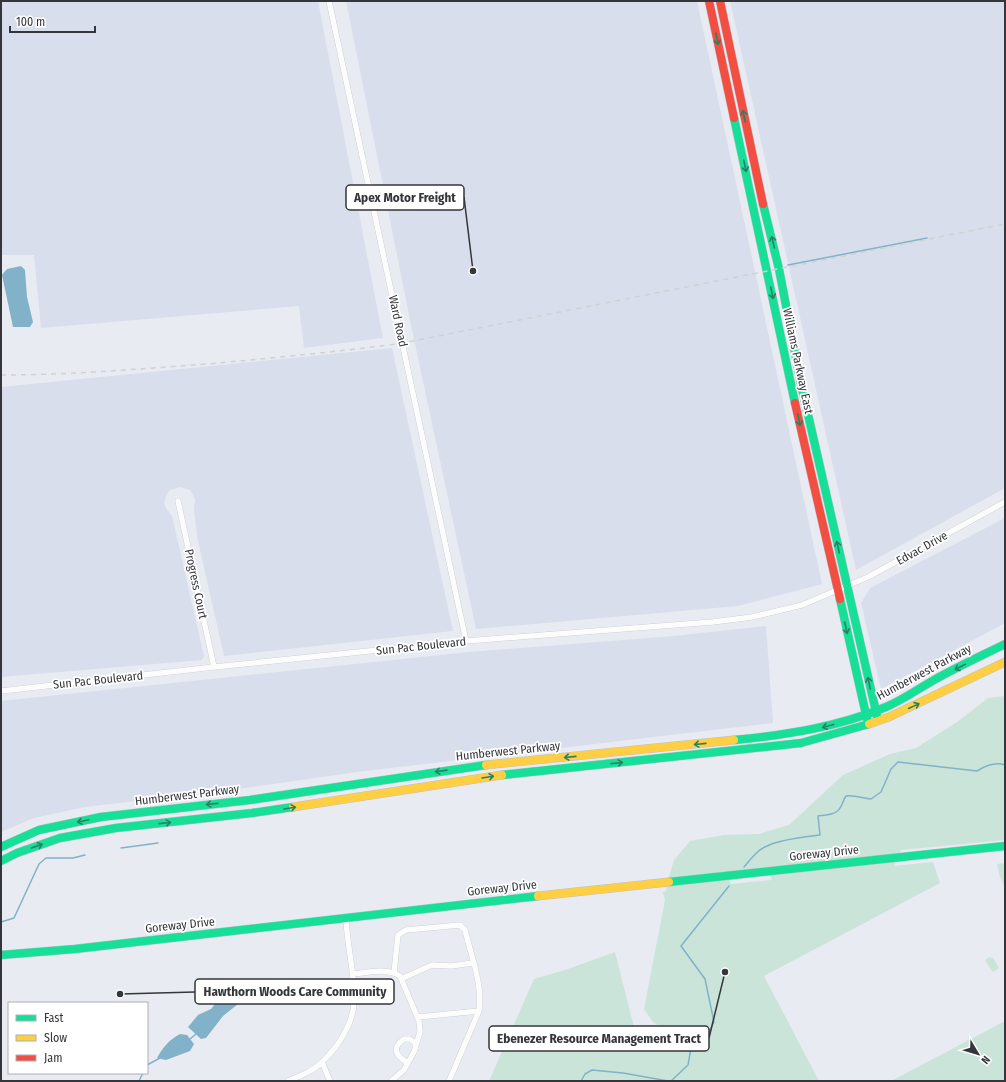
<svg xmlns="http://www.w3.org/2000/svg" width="1006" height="1082" viewBox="0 0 1006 1082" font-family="'Fira Sans Condensed',sans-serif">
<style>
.built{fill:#d9deec}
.green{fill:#cae4d9;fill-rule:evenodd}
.water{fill:#82b2c9}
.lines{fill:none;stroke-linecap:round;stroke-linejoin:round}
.stream{stroke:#82b2c9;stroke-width:1.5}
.street-casing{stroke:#bfc1c6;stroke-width:6}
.fast-casing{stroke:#bfc1c6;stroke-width:9}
.slow-casing{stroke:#bfc1c6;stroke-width:9}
.jam-casing{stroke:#bfc1c6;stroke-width:9}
.street{stroke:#fcfcfd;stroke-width:5.5}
.fast{stroke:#16e098;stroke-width:8}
.slow{stroke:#ffcf43;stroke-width:8}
.jam{stroke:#f24e42;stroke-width:8}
.rail{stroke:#d0d1d3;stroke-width:1.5;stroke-dasharray:5 5;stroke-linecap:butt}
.oneway{stroke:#278265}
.labels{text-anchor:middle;stroke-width:3.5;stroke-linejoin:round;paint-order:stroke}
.street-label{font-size:12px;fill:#35363b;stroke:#fff}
.leader{fill:none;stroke:#35363b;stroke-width:1.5}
.callout-dot{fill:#35363b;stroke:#fff;stroke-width:1.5}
.callout{fill:#fff;stroke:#35363b;stroke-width:1.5}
.callout-label{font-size:13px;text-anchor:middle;font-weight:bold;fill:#35363b}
</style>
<rect width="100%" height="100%" fill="#e8ebf2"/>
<path class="built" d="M1,1h317l65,337 -79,10 -5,-42 -258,22 -7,-73h-33z
M346,1h351l125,583 -84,22 -262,23 -64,-299z
M730,1h275v487l-149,82z
M392,348l61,283 -229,25 -27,-119 -3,-28 1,-10 -5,-9 -10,-3 -10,3 -3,4 -3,9 2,5 6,8 32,140 -2,4 -201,17v-290z
M1005,518v105l-124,66 -20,-86 9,-15z
M766,626l7,97 -416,49 -126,18 -146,17 -51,11 -33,14v-131l468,-49 205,-16z"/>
<path class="green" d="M1005,696v144l-104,10 -7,16 39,-4 7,21 -176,93 55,105h-330l45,-102 34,-10 47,-17 22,87 31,-6 -15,-11 -9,-13 21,-109 -2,-8 3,-1 4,-18 4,-13 16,-19 34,-6 35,-1 30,-9 54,-50 47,-21 26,-6 41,-26 31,-24zM769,874l3,6 -42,4 1,-8z
M1005,863v25l-5,-11 -3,-13z
M989,957l4,1 6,10 -6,4 -1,-1 -7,-11z
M1005,1021v60h-114z"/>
<path class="water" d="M21,266l4,4 2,27 6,25 -3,5h-17l-11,-52 5,-6z
M229,995l10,2 -1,7 -15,12 -17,22 -5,1 -13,-12 10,-12 13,-6 8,-10z
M180,1034l7,1 7,9 -4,7 -24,9 -9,-2c6,-11 12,-18 23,-24z"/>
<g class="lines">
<path class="stream" d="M788,265l139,-27
M121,848l37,-5
M744,867c7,-8 13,-17 23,-21 14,-7 37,-9 53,-11l-2,-19c7,-1 18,-1 22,-8 3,-4 3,-8 6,-12 9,-1 16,2 25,3l10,-7 10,-23 7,-7 79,9c8,-5 19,-9 28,-6
M1,922l13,-4 25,-54 7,-6h27l12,-3
M233,998l6,-6
M190,1039l6,-5
M147,1065l13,-7
M139,1081l4,-8
M581,1081l4,-7 7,-4 31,3 45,8
M671,1081l17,-16 3,-17 14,-8 9,-18 -9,-43 -24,-33 48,-60"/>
<g class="street-casing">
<path id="street" d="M329,1l137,640
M178,501l36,166
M1,691l213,-24 252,-26 247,-19 39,-5 50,-12 66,-28 137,-75
M394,973l4,-38 8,-5 54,-5 5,5c6,25 18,55 14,81l-61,6
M352,974c15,-1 35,-7 48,2l19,45 1,11 -6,20 -10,18 -13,11
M401,979l31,-14 19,1 22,-3
M322,1062l8,19
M408,1063c-12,-7 -17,-15 -4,-24h6l6,5
M288,1081c12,-5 25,-10 34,-19 16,-15 32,-39 32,-61 1,-28 -7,-55 -8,-82
M449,1081l30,-70"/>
</g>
<g class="fast-casing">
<path id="fast" d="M734,118l61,285
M763,204l16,65 22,115 76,332
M840,599l27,120
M734,740c52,-5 104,-13 152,-33 17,-7 32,-18 48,-27 23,-13 47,-24 71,-36
M502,775l299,-32 68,-19
M1,847l38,-17 62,-13 149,-17 236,-35
M1,861l16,-8 43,-15 56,-10 136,-15 41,-6
M669,882l336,-36
M1,955l74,-6 463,-53"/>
</g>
<g class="slow-casing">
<path id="slow" d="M869,724l20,-7 116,-55
M486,765l248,-25
M293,807l209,-32
M538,896l131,-14"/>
</g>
<g class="jam-casing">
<path id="jam" d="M709,1l25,117
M720,1l43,203
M795,403l45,196"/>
</g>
<use href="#street" class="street"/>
<use href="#fast" class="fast"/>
<use href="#slow" class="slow"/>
<use href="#jam" class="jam"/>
<path class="rail" d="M1,375c69,0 137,-6 206,-11 65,-6 130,-12 196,-21l602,-119"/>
</g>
<defs><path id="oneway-shaft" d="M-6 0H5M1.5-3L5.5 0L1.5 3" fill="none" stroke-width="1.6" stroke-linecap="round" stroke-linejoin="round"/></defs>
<g class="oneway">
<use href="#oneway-shaft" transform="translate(717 39) rotate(78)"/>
<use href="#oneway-shaft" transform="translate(744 116) rotate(-102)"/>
<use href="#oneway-shaft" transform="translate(745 166) rotate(78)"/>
<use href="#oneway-shaft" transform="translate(773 242) rotate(-104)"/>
<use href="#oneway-shaft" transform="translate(772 293) rotate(78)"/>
<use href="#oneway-shaft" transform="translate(799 420) rotate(78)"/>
<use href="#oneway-shaft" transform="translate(838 547) rotate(-103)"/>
<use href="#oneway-shaft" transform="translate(846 628) rotate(77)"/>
<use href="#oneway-shaft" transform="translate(960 667) rotate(153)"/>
<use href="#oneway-shaft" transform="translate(869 683) rotate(-102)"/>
<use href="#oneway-shaft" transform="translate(914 706) rotate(-25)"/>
<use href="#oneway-shaft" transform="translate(828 726) rotate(165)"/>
<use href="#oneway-shaft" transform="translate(700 744) rotate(174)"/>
<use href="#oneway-shaft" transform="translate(570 757) rotate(174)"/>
<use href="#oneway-shaft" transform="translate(617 763) rotate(-6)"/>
<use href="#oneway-shaft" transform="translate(441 771) rotate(172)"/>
<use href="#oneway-shaft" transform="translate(488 777) rotate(-9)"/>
<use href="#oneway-shaft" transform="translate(212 804) rotate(174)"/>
<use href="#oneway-shaft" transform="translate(290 808) rotate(-9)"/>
<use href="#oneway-shaft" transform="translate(83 821) rotate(168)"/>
<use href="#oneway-shaft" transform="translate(165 823) rotate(-6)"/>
<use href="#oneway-shaft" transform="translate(37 846) rotate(-19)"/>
</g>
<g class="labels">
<g class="street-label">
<text transform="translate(398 321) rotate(78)" y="4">Ward Road</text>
<text transform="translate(798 361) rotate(78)" y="4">Williams Parkway East</text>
<text transform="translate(922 548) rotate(-29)" y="4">Edvac Drive</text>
<text transform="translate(196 584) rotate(78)" y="4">Progress Court</text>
<text transform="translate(421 646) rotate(-6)" y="4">Sun Pac Boulevard</text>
<text transform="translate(924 672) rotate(-28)" y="4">Humberwest Parkway</text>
<text transform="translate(98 680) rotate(-6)" y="4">Sun Pac Boulevard</text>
<text transform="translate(508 751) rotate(-6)" y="4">Humberwest Parkway</text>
<text transform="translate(187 795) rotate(-7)" y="4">Humberwest Parkway</text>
<text transform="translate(824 853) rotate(-6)" y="4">Goreway Drive</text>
<text transform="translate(502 888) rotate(-6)" y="4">Goreway Drive</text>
<text transform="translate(180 925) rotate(-6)" y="4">Goreway Drive</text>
</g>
</g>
<path class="leader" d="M473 271L464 197M120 994L195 992M725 972L709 1038"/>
<g class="callout-dot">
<circle cx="473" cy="271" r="4"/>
<circle cx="120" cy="994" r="4"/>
<circle cx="725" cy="972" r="4"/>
</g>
<g class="callout">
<rect x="346" y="185" width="118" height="25" rx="4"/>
<rect x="195" y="979" width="199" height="25" rx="4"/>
<rect x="489" y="1026" width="220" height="25" rx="4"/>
</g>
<g class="callout-label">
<text x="405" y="202">Apex Motor Freight</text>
<text x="295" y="996">Hawthorn Woods Care Community</text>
<text x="599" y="1043">Ebenezer Resource Management Tract</text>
</g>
<rect width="1006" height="1082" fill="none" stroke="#35363b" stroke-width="4"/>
<rect x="8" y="1002" width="140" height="72" fill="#ffffff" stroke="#aeafb1"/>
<rect x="16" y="1015" width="20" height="6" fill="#16e098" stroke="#aeafb1"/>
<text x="44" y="1022" font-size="12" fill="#35363b">Fast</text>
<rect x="16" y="1035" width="20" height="6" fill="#ffcf43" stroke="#aeafb1"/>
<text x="44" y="1042" font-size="12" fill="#35363b">Slow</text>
<rect x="16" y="1055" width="20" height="6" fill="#f24e42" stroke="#aeafb1"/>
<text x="44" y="1062" font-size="12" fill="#35363b">Jam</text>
<g transform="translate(978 1054) rotate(128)" stroke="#ffffff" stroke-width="3" paint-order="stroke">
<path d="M0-3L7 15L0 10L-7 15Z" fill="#35363b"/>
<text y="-6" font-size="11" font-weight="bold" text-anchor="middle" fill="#35363b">N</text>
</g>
<path d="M10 26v6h85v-6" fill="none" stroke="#35363b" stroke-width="2"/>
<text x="16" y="26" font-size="12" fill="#35363b" stroke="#ffffff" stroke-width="3" paint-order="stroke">100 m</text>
</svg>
